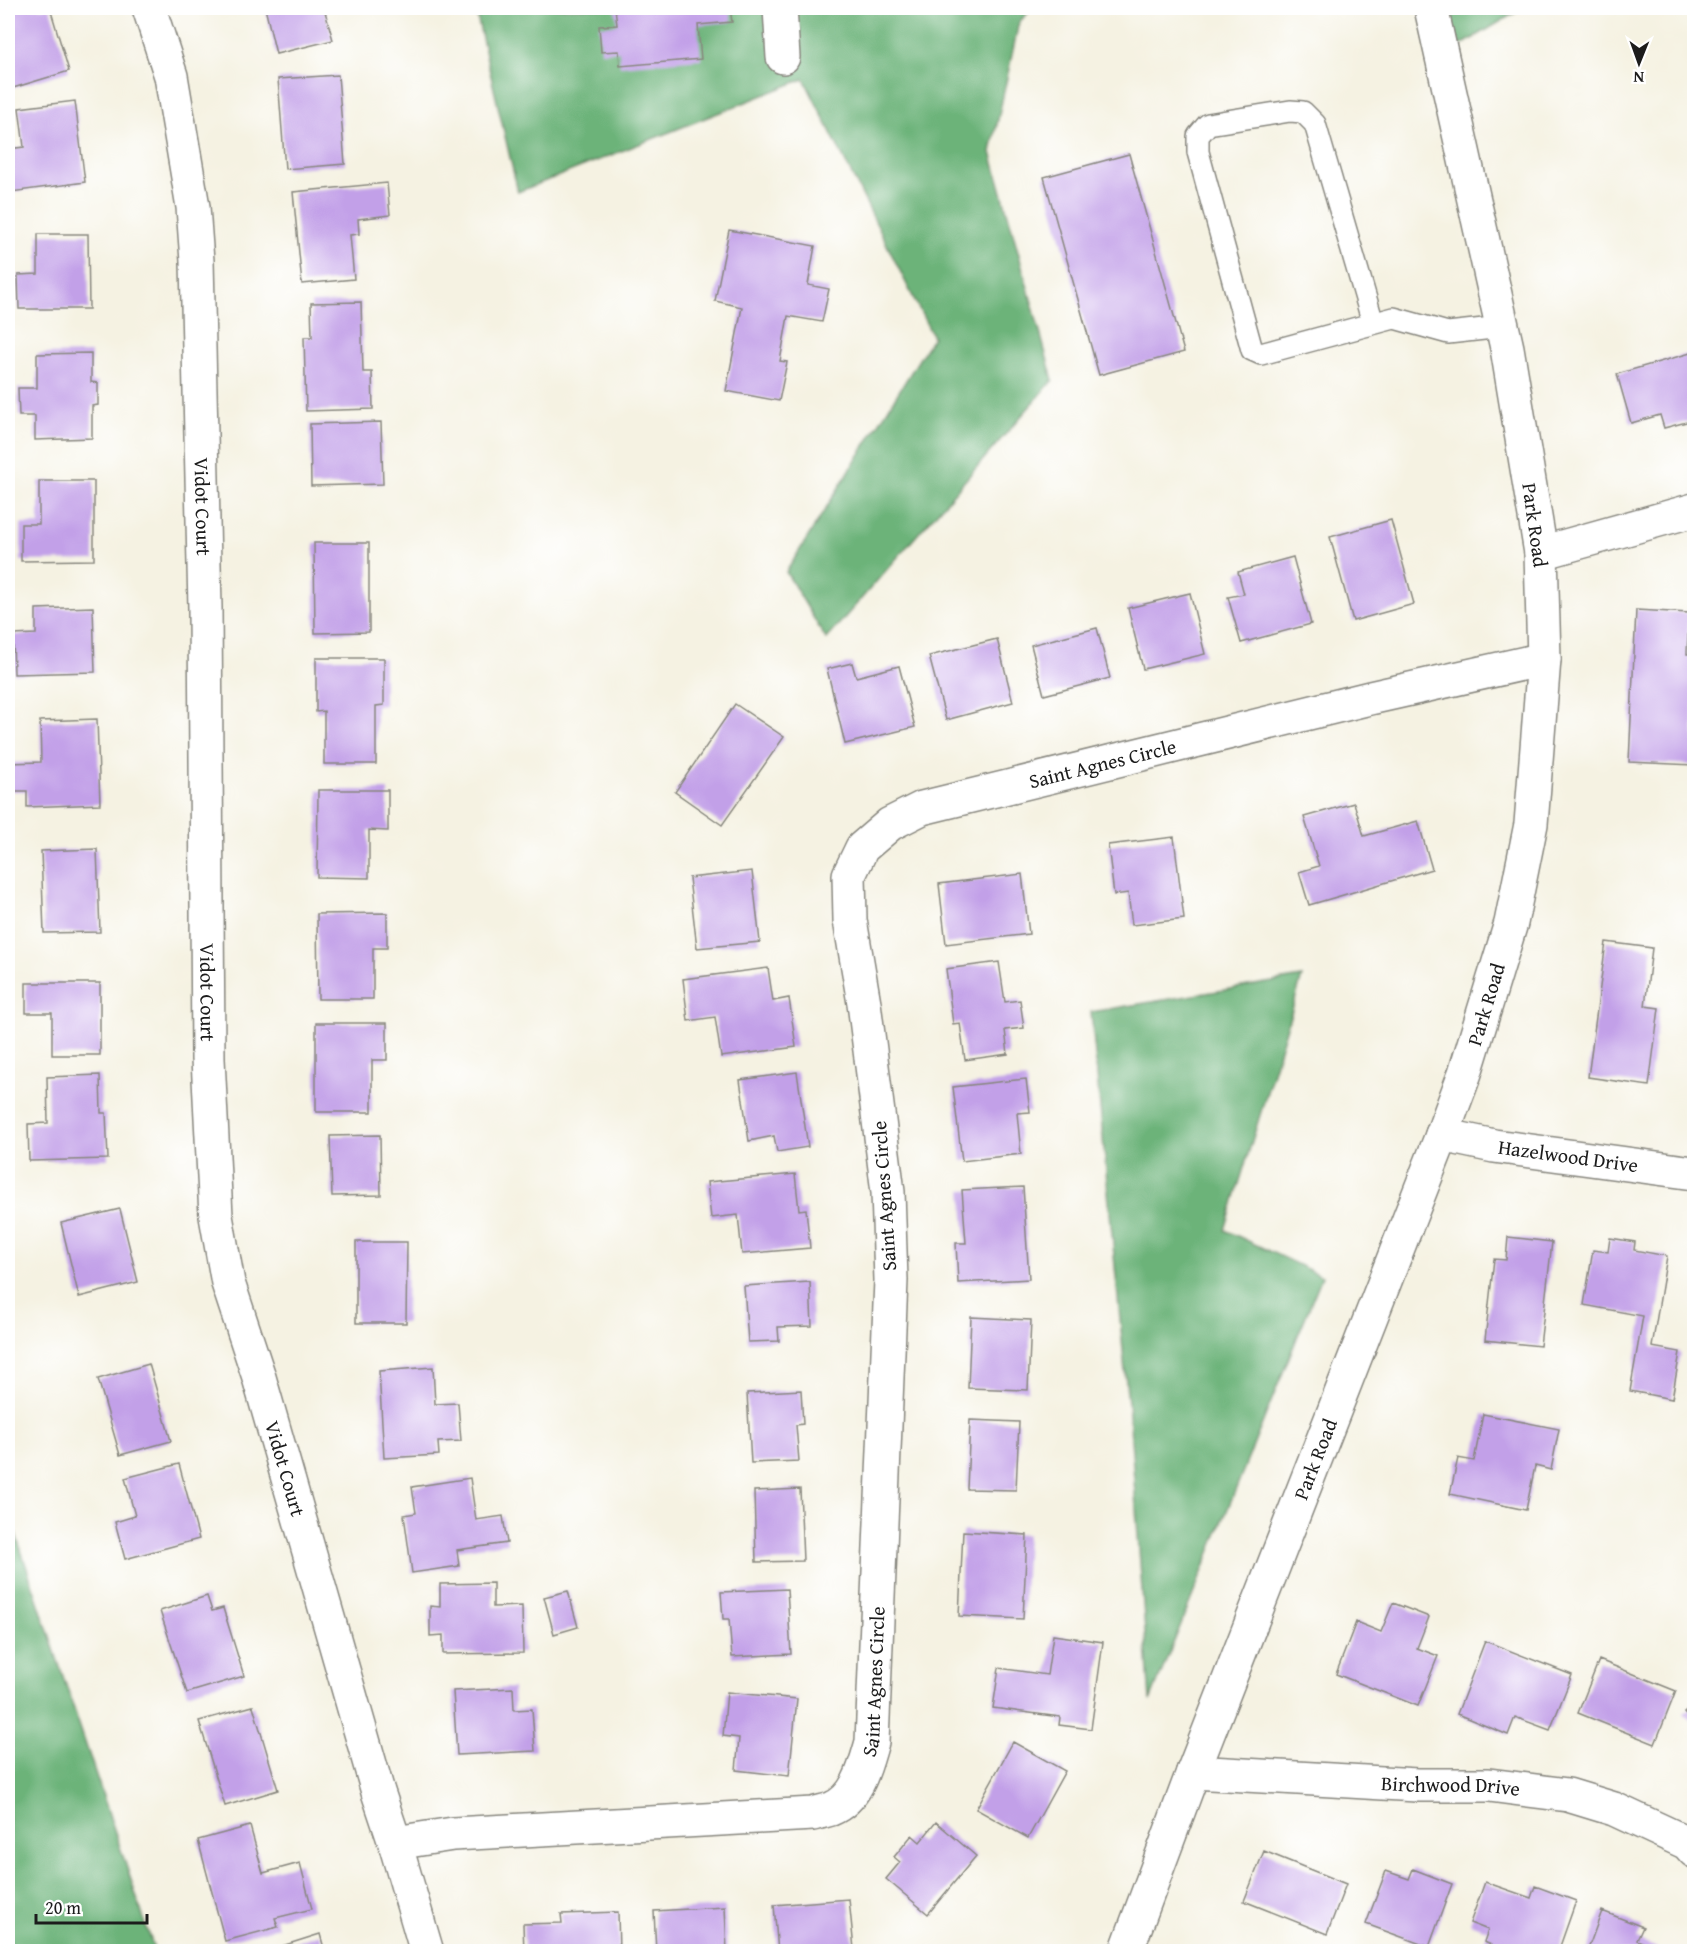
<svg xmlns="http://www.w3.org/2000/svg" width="1702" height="1959" viewBox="0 0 1702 1959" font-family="'Gentium Book Plus',serif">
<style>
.forest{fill:#6cb379;stroke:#44684a;stroke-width:1.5}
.building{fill:#c2a0e8}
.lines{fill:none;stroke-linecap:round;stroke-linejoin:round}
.service-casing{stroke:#88877f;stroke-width:24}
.minor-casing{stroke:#88877f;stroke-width:36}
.tertiary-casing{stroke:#88877f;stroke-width:36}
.service{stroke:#fff;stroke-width:21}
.minor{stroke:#fff;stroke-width:33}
.tertiary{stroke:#fff;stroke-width:33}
.labels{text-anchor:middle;stroke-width:6;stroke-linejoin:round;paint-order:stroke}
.street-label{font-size:20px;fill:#1c1c1c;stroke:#fff}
</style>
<rect width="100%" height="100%" fill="#fff"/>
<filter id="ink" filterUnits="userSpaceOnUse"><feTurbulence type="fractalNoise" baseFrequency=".0167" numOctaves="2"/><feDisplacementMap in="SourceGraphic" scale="12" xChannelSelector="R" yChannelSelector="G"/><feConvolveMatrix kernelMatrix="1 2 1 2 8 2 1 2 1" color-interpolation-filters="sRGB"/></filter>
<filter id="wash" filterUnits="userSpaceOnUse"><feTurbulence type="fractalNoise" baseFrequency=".008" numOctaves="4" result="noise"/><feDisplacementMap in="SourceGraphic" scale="24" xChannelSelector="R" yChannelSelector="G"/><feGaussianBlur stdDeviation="1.35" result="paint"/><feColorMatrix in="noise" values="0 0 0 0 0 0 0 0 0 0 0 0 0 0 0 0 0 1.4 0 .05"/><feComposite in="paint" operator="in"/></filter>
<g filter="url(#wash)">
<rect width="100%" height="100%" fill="#f5f2e2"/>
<path class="forest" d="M475,8h558l-14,14 -28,130 62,228 -227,259 -40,-67 147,-235 -129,-258 -286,113z
M1428,8h95l-81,49z
M1302,977l-77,253 97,46 -172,425 -20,-276 -39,-413z
M8,1511l141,423 6,17h-139l-8,-13z"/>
<g id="blocks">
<path class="building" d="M8,8h42l19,63 -56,17 -5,-17z
M265,8h59l9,32 -57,14z
M615,8h115l2,14 -34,3 3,34 -81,7 -1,-15 -18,1 -2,-26 18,-1z
M338,75l7,89 -60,5 -7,-90z
M75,101l10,81 -74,10 -3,-43 16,-2 -5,-39z
M1129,154l55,198 -85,23 -55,-198z
M387,183l3,32 -32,4 1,15 -9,1 4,44 -52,5 -9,-92z
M729,230l86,16 -7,39 21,4 -7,33 -34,-6 -8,45 7,1 -8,39 -53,-10 16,-84 -27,-6z
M38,234h50l1,75h-70l-1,-34 20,-1z
M361,302l2,70h9l1,37 -67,2 -2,-74h8l-1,-34z
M1694,352v68l-30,8 -4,-13 -29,8 -14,-49z
M91,353v29l7,1v22l-6,1v32l-57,2v-24h-16l-1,-28h19v-34z
M381,422l2,62 -72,2 -1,-62z
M39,481h55v79l-73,1v-37h18z
M1391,520l23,84 -61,17 -23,-84z
M314,543h55v89l-54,1z
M1293,557l18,67 -70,19 -13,-46 16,-3 -6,-22z
M1190,593l15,61 -62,15 -15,-61z
M93,607l2,65 -81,2 -1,-39 23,-1v-25z
M1636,610l53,3 -2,41h7v111l-65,-3z
M1097,628l13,50 -66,17 -13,-50z
M997,639l16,63 -67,18 -17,-64z
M316,658h68v47l-8,1v58h-52v-53l-8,1z
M852,663l4,14 43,-11 16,61 -70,17 -18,-75z
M735,704l49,33 -62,88 -47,-33z
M97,719l3,85 -73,3v-16h-19v-28l33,-1 -1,-41z
M318,790h70v41l-19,-1v48l-52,-1z
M1354,803l10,33 54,-15 14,48 -123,36 -10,-33 20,-6 -15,-49z
M1174,837l10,82 -52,6 -4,-32 -14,2 -6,-50z
M97,849l3,83 -56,1 -3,-82z
M752,871l8,71 -63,6 -8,-70z
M1022,874l7,60 -83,10 -7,-60z
M387,913v35h-14v51h-55l-1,-85z
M1606,942l46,6 -7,58 14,2 -10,78 -61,-9z
M999,962l6,40 15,-2 4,28 -19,2 3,24 -43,6 -5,-37 -7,1 -7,-55z
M768,968l5,33 16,-3 7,49 -75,10 -6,-40 -27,4 -5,-42z
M26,983h74v72h-48v-42h-26z
M316,1023h71v37h-15v52h-56z
M1693,1029h1v45l-7,-1z
M797,1072l11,75 -31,5 -3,-16 -25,5 -9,-61z
M100,1075l1,38h5l2,46 -79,2 -1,-37 20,-1 -1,-46z
M1026,1079l4,33 -13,1 4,41 -59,7 -9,-74z
M380,1135l1,60 -49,1 -2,-60z
M795,1174l4,36 7,-1 4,39 -68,6 -4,-39 -27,3 -4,-36z
M1023,1187l6,92 -71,4 -2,-40h10l-4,-53z
M120,1209l18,73 -59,15 -18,-74z
M1508,1237l44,5 -12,104 -55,-6 9,-81 12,1z
M1610,1238l25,4 -1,8 33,6 -15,91 28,5 -8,47 -42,-8 13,-75 -59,-11 9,-55 15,2z
M356,1242h51l-1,81h-50z
M810,1282l2,44 -34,1 1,14 -31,1 -4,-56z
M971,1317l60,3 -3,70 -60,-2z
M149,1364l22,77 -51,14 -22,-76z
M433,1367l2,37 23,-1 3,38 -23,1 1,13 -55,3 -5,-87z
M801,1390l2,34 -7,1 3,36 -48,2 -4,-70z
M1483,1414l76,15 -8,41 -16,-4 -9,44 -76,-16 8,-36 16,3z
M970,1420l49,2 -3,68 -49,-1z
M179,1464l20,75 -74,20 -10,-37 20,-6 -10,-38z
M470,1478l6,42 27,-4 4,27 -50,7 2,16 -47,7 -8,-58 12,-2 -4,-26z
M800,1489l3,72 -47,1 -2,-71z
M963,1531l64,4 -4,84 -64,-3z
M493,1583v24l29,-1 1,47 -80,1v-19l-13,1v-30l10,1v-23z
M787,1589l4,65 -59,3 -3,-38h-6l-2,-27z
M568,1591l10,36 -24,7 -10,-37z
M207,1596l5,15 11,-3 21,68 -57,17 -27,-82z
M1393,1603l36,14 -12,31 21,8 -20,50 -82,-32 20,-52 25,10z
M1053,1635l50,7 -12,87 -32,-4 1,-8 -67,-9 6,-40 48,7z
M1485,1641l87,34 -22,55 -35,-13 -7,18 -51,-21z
M1599,1660l77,31 -21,53 -77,-31z
M513,1688l1,22 18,-1 3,42 -78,4 -4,-64z
M727,1692l70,7 -8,77 -53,-6 3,-32 -16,-2z
M1694,1704v20l-10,-11z
M253,1706l25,84 -53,16 -26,-85z
M1013,1742l52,29 -37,67 -52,-29z
M936,1822l40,34 -48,58 -42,-35 14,-17 -6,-5 18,-22 8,7z
M250,1826l13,47 37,-10 12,46 -37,9 3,9 -53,14 -27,-101z
M1264,1851l82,33 -19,50 -83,-33z
M1413,1869l39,15 -23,63 -63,-23 20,-53 23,8z
M1485,1882l46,16 4,-12 41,15 -18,51h-49l-25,-10 4,-12 -18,-7z
M849,1899l5,50 -25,3h-51l-4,-47z
M725,1907l2,45h-71l-2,-41z
M1602,1911l41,16 -6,13 30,12h-80z
M618,1912l1,40h-95l-1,-28 39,-1 -1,-9z
M320,1934l5,18h-59v-1z"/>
</g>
</g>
<g filter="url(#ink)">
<use href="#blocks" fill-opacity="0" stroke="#88877f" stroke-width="1.5"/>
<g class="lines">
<g class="service-casing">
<path id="service" d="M1373,323l-58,-199 -12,-12 -13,-1 -82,13 -10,12v16l54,198 9,4 133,-36 54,15 54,-6"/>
</g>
<g class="minor-casing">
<g id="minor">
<path id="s1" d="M149,8l22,68 22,131 4,54 8,347 3,451 8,157 12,67 30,91 120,418 17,51 32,109"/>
<path d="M780,8l3,49"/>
<path d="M1541,553l153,-43"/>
<path id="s2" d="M1442,1135l52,11 200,27"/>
<path id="s3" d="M1193,1772l224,13h72l79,10 46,14 73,34 7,8"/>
<path id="s4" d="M395,1843l58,-9 360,-20c6,-2 12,-3 18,-5 27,-11 34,-43 41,-67l19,-462 -3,-88 -24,-189 -14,-83 -1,-45 13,-27 28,-24 32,-16 448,-110 174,-39"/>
</g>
</g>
<g class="tertiary-casing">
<g id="tertiary">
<path id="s5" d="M1126,1952l67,-180 249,-637 23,-62 46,-150 20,-99 13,-165 -3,-106 -34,-205 -76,-340"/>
</g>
</g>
<use href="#service" class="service"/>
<use href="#minor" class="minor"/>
<use href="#tertiary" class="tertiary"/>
</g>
</g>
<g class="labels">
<g class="street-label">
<text dy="7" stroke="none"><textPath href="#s1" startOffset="504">Vidot Court</textPath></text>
<text transform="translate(1535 525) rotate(82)" y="7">Park Road</text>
<text dy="7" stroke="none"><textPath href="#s4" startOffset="1678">Saint Agnes Circle</textPath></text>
<text dy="7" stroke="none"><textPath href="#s1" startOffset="990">Vidot Court</textPath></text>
<text dy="7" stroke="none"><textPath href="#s5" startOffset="1014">Park Road</textPath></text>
<text dy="7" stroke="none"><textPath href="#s2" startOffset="128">Hazelwood Drive</textPath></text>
<text transform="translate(884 1196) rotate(-94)" y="7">Saint Agnes Circle</text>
<text dy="7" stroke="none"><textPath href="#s5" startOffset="528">Park Road</textPath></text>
<text dy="7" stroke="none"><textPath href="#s1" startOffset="1476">Vidot Court</textPath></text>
<text dy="7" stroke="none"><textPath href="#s4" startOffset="580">Saint Agnes Circle</textPath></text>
<text dy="7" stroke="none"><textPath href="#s3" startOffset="258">Birchwood Drive</textPath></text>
</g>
</g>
<rect width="1702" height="1959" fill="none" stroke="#fff" stroke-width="30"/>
<g transform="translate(1639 63) rotate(181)" stroke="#ffffff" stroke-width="4.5" paint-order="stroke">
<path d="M0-4.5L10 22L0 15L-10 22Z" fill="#1c1c1c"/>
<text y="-9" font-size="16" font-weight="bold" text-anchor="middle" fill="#1c1c1c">N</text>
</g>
<path d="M36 1914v9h111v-9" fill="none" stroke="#1c1c1c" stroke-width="3"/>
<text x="45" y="1914" font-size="18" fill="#1c1c1c" stroke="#ffffff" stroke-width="4.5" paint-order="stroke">20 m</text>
</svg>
